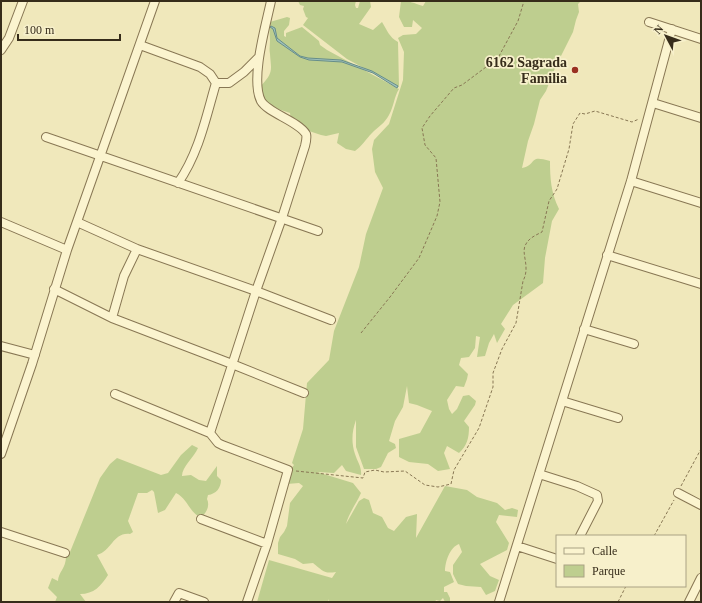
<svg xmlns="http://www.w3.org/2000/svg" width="702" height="603" viewBox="0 0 702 603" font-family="Georgia,serif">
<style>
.green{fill:#bece8f}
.water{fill:#a0c1bb;stroke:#678e8a}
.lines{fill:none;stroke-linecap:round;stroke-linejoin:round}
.minor-casing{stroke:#887754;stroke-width:10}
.path{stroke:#887754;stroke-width:1;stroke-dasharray:3 2;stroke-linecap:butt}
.minor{stroke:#fbf4cf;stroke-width:8}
.poi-dot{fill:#9a3121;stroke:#f7f0cb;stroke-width:1.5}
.labels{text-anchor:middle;stroke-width:3.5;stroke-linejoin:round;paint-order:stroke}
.poi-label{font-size:14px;font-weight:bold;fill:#362c1a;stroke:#f7f0cb;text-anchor:end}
</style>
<rect width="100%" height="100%" fill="#f0e8bb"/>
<path class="green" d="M298,1h58l-1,4 1,3h2l2,-7h10l1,6 -12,17 14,6 9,-8c5,8 7,15 16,20l1,45 -52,-28 -44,-34 5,-7 -2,-1 -3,-8 1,-3 -4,-1z
M401,1c10,0 12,2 22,5l3,-5h155l-3,3 1,8 -3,8 -3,12 -18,36 -9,23 -6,9 -6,24 -6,17 -6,27c16,-3 5,-14 28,-7 0,17 1,32 9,48l-7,12 -7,37 -2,25 -30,22 -12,19 4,5 -8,14 -3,-9 -5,9 -4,13 -8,1 3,-20 -4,-1 -1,12 -6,9 -8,1 -2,7 9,9 -1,5 -3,8 -8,-1 -9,14 2,9 3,5 5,-5 6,-13 6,-1 7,6 -1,4 -11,16 5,6c0,11 -2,19 -10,26l-12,-7 -3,7 6,16 -12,2 -10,-7 -19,-2 -10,-5v-18l21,-6 12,-22 -15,-6 -8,-2 -2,-17 -4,21 -8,14 -6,20 6,3 1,4 -8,5 -7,14 -5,2h-12l-8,-22v-27c-4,11 -5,22 -1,34 2,7 7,13 6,21l-15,-4 -4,-6 -8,8 -17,-1 36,11 8,10c-5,11 -12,20 -15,31l13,-23 5,-3 5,2 4,13 9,4 6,11 6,3 12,-14 11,-3 -1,24 29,-52 22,4 10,7 20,6 8,7 7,-2 6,2 -1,7 -18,-2 -3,7 13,21 -2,7 -27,14 10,12 9,4 -4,11 -9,4 -5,-8 -15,-1 -8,-2 -5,-10v-9l9,-13 -3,-8c-9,3 -14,18 -14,27l5,1 4,10 -10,5v5h3l3,6v4h-5l-2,-4 -3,3 -4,-1 -1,2h-106v-3l-1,3h-71l12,-42 63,18 4,-6c-12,2 -13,-1 -23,-9l-10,1 -8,-5 -17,-5v-11l2,-6 4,-5 3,-6 3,-23 13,-17 -4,-3 -12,1 3,-14 4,-5 -2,-2 11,-34 4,-46 22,-23 5,-29 25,-64 7,-33 17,-46 -8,-16 -3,-23 2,-9 15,-16 14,-44 1,-28 -6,-14 5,-3 13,-1 6,-6 -9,-8 -1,7h-8l-5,-10z
M287,17l3,1 -1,7 -5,6v5l2,1v-4l16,-6 17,14 1,4 7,5 72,39c-5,8 -5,17 -10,26 -4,8 -11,12 -17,18 -6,6 -10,13 -17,18l-9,-2 -9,-6 2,-10 -13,3 -5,-1 -12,-4 -18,-11 -1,-7 -15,-5 -5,1 -10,-13 2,-3 -1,-7c13,-14 10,-16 9,-32 -1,-5 0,-9 0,-13 0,-7 -1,-12 0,-19z
M192,445l6,3c-4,9 -16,19 -16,28l9,-1 8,5 7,1 11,-15v10l4,4c0,8 -5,14 -13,15l-1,4c3,6 0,14 -6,18 -11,-3 -13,-18 -25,-24l-11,17 -7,3 -4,-21 -2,-2 -5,3h-9l-10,28 5,11 -3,2c-17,-2 -18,17 -33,21l11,20c-7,11 -14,19 -28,19l6,8h-31l2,-5 -9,-9 4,-10 6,3c0,-9 8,-12 8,-25l4,-4 30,-74 10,-14 7,-6 44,17 7,-2 13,-18z"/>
<path class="water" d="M271,26l4,2 2,10 23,18 8,2 33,2 31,11 26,15 -1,2 -24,-15 -31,-11 -33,-2 -9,-3 -23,-16 -4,-12 -3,-2z"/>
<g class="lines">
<g class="minor-casing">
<path id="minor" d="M649,22l52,17
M140,45l60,22 10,7 6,9h13l15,-11 15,-15
M1,50l8,-12 14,-37
M653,103l48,15
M46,137l272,94
M631,181l70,22
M178,183c21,-30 28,-66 38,-100
M1,222l66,28
M77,222l60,27 119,42 75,29
M607,255l94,29
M54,289l58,29 120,46 72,29
M112,318l12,-42 13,-27
M584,329l50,15
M1,346l34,9
M115,394l95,39
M562,401l56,17
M1,454l31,-90 35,-114 88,-249
M539,474l38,12 20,9 1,6 -18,35
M678,493l23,12
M201,519l66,25
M1,532l64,21
M517,546l40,13
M174,602l5,-9 25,9
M247,602l20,-58 21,-74 -66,-25 -4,-2 -8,-10 46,-142 26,-73 23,-72c1,-4 2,-9 1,-12 -8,-13 -38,-21 -45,-33 -11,-22 5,-76 10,-100
M499,602l132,-421 41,-152
M689,602l12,-24"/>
</g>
<path class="path" d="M361,333l29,-36 29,-39 18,-42 3,-14 -4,-44 -11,-13 -3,-17 8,-12 24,-28 8,-3 36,-27 20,-37 6,-20
M296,471l67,7 2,-6 10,-2 9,2 21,-1 20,14 13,2 13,-3 3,-14 25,-42 14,-41v-14l9,-24 14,-26 7,-42c8,-15 -3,-28 3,-37 3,-6 10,-9 16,-12l7,-31 8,-12 12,-40 4,-25 7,-11 5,1 10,-3 37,11 7,-3
M681,486l20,-37
M654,536l20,-36
M618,602l8,-16"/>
<use href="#minor" class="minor"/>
</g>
<circle class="poi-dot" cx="575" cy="70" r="4"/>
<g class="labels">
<g class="poi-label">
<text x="567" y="67">6162 Sagrada<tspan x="567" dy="16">Familia</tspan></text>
</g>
</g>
<rect width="702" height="603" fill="none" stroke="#362c1a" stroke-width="4"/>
<rect x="556" y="535" width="130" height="52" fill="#f7f0cb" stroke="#aaa284"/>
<rect x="564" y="548" width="20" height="6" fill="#fbf4cf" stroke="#aaa284"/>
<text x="592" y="555" font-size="12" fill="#362c1a">Calle</text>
<rect x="564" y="565" width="20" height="12" fill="#bece8f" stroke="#aaa284"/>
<text x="592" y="575" font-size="12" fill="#362c1a">Parque</text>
<g transform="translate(666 36) rotate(311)" stroke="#f7f0cb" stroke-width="3" paint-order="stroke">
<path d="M0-3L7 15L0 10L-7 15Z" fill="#362c1a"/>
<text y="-6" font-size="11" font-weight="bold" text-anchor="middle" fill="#362c1a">N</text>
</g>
<path d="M18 34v6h102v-6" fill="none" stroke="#362c1a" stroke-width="2"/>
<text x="24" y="34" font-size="12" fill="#362c1a" stroke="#f7f0cb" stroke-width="3" paint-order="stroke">100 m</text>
</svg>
